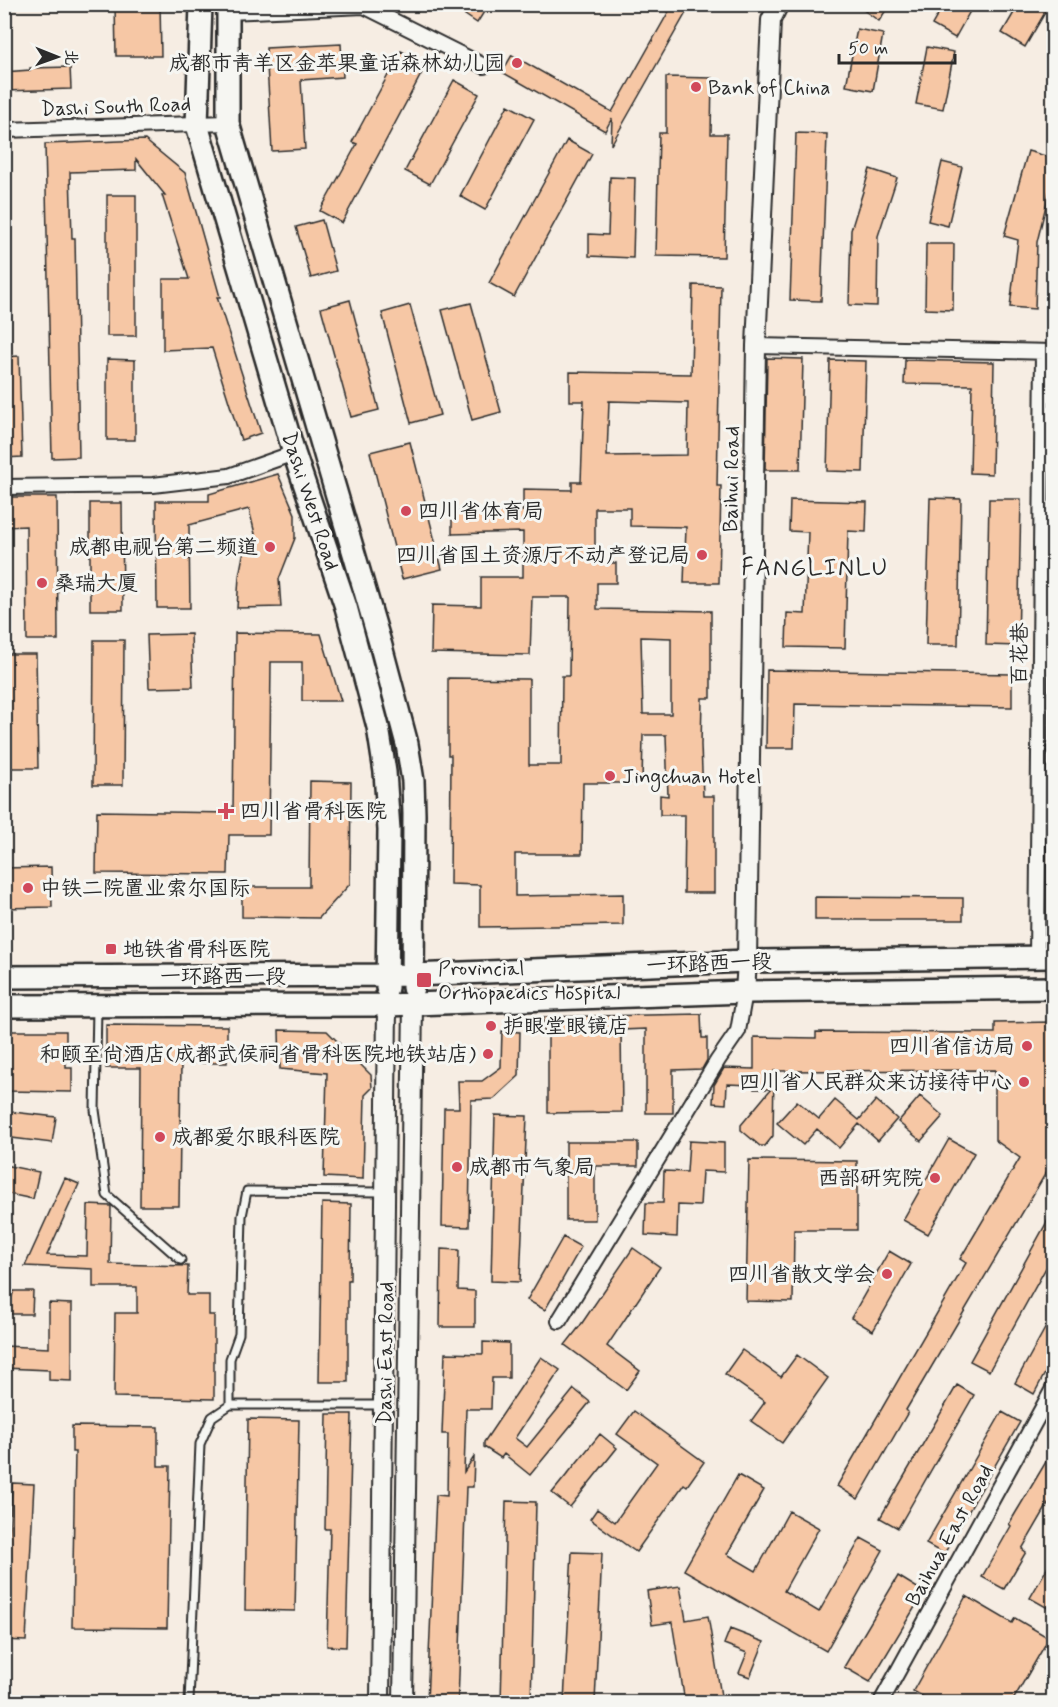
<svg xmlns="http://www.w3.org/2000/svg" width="1058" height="1707" viewBox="0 0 1058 1707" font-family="Mynerve,'LXGW WenKai TC',sans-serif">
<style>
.building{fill:#f6c7a5;stroke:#2b2b2b;stroke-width:1.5;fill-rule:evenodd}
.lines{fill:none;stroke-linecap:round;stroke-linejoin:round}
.lane-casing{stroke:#2b2b2b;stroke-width:11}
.street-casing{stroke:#2b2b2b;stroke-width:18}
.secondary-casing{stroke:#2b2b2b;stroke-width:22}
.primary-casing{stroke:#2b2b2b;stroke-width:26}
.lane{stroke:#f6f6f2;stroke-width:7}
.street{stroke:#f6f6f2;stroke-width:14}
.secondary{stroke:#f6f6f2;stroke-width:18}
.primary{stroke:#f6f6f2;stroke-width:21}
.poi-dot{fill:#d1495b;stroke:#f6f6f2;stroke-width:2}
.labels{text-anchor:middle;stroke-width:6;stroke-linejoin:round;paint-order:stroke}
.poi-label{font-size:21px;fill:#2b2b2b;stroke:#f6f6f2;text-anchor:start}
.street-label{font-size:21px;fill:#2b2b2b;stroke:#f6f6f2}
.quarter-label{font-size:24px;letter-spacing:1.5px;fill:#2b2b2b;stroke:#f6f6f2}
</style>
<rect width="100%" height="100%" fill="#f6ede3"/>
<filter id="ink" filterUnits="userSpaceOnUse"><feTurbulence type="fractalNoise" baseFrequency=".0167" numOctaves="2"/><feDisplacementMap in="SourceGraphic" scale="12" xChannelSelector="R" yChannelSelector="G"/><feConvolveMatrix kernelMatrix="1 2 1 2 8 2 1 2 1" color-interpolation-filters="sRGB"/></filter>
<g filter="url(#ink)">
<path class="building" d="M115,4h45l1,52h-45z
M449,4h40l-12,19z
M673,4h18l-80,141 1,-27 -7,13 -103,-59 10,-17 100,57z
M855,4h35l-11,17z
M944,4h30l-19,34 -23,-13z
M1019,4h31l-25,43 -23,-14z
M857,29l26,5 -10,57 -27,-5z
M341,44l2,33 -42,3 4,69 -33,2 -6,-103z
M927,47l27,5 -11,57 -27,-5z
M401,51l25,14 -84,158 -22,-12 37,-67 -5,-2z
M70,67l1,22 -67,2v-19l26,-2v-2z
M666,77l46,1 -1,56h16l-3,123 -68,-1 3,-123h7z
M454,80l25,14 -49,90 -25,-13z
M508,105l26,14 -49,91 -25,-14z
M796,133l31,1 -6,167 -31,-1z
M145,140l40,33 35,124h-3l44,136 -20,7 -29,-92 -49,2v-71h26l-27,-84h3l-29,-36v11l-66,2 2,66h3l4,219 -27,1 -7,-314z
M567,140l25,14 -78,143 -25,-14z
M1028,151l25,7v19l-16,65 -2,67 -25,-2 8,-67 -14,-4z
M942,162l20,5 -14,59 -20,-5z
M870,169l27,9 -19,58 -1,70 -28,-1 2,-75z
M610,177l25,1 -2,80 -44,-2v-22l19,1z
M107,195h29v141h-29z
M322,220l14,51 -25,7 -15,-51z
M926,244h28l-1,66 -28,-1z
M693,285l28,1 -4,200h4l-2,97h-35l2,-56 -56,-1v-18h-35v55h21v20h-19v26l114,2v87h-9l-1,47 2,51h11v97h-30l1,-78h-25v-20l8,1 -2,-61h-23l-1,48h-59l-1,71h-67v42l108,-2v31l-143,2v-42l-30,-1 1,-129h-3v-77l81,1v86h32l1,-89h7l1,-79h-38l-2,58 -99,-2 1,-48 49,1v-29h42v-45l-71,2v-22l71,-1v-22l49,1v-8h9l3,-81h-14v-29l121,2zM609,401l79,2 -1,52 -80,1zM641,637l30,1v76h-28z
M350,300l29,110 -28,7 -30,-109z
M471,303l30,109 -29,8 -30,-110z
M410,305l30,110 -29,8 -29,-110z
M19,356l3,101 -18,1v-101z
M767,358l36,1 -3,111h-35z
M107,359l28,1v80h-28z
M830,360l36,1 -3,111 -36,-1z
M905,360l89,2 -2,112 -22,-1 2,-88 -68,-1z
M410,442l32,127 -40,10 -32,-127z
M278,474l17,40v24l-16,41 2,28 -44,1 2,-32 4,-21 12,-21 -6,-25 -60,16 1,83h-33l-1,-107h53v-7z
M4,497h53l1,143h-31l-1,-114 -22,1z
M930,498l31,1 -3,146h-32z
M989,499h32l-3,147 -32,-1z
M790,500l77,2 -1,30 -18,-1 -3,117 -59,-1 1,-34 18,1 3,-82 -19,-1z
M90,503h32l1,107h-33z
M235,633l86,1 20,67h-39v-39h-31l-2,173h-40l-1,39 -132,-1 1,-62 136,2z
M191,634l2,53 -44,1 -2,-53z
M94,640h30l-1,145h-30z
M7,654h29l2,114h-29z
M767,670l245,4v33l-217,-3 -1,44h-28z
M310,781l41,1 -1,102 -31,34 -77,-1v-30h67z
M51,867l1,40 -48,1v-40z
M815,897l148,1v22h-148z
M701,1014l1,24h5v22l-5,9 -29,1v43h-27v-84l-25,1 1,82 -74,1v-82h-4v-14z
M1053,1022v152l-6,-3 -141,239 2,2 -50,87 -21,-13 129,-223 -6,-4 60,-101 -25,-18v-70l-221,1 -1,65 -8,10h-5l-19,-16v-5l30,-36h-17v-4l-27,-1 -1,20 -13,-1 1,-18 10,-17 30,1v-32l62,1v-6l179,1v-10z
M106,1025l121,1v37h-46l-2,143h-39l1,-138h-35z
M279,1030l48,1 44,44 1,13 -7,7 -2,84 -39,-2 3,-104 -47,-4z
M4,1031h62v37h6v24l-68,-1z
M502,1031l18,1 -1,44 -25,23 -23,1 -2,127 -27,-1 2,-118h15l-1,-27h24l19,-14z
M920,1096l23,20 -22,25 -23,-19z
M835,1100l24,20 17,-20 21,19 -19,22 -19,-17 -20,24 -22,-19 -14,16 -26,-22 20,-22 22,18z
M4,1111l52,6 -4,26 -48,-6z
M495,1115l32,1 -7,166 -29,-1z
M949,1139l25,14 -46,81 -25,-14z
M689,1141l35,2v29l-22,-1 -2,35 -22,-1 -1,32 -32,-2 1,-32h17l1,-32 23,1z
M566,1142h72v24h-43v54h-29z
M749,1160l108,1v69h-63l-1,72 -47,-1z
M4,1165l35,7 -6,27 -29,-6z
M65,1178l14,6 -32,71 40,1 1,-51 23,1 -1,58 78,2 -1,29h22v20h5v84l-100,-2 1,-84h22v-26h-44v-18l-68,-3z
M322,1203l29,1 -1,76h-2v102h-29z
M1053,1211v44l-64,116 -19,-10z
M563,1237l18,10 -36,63 -18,-10z
M633,1248l27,19 -53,79 33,25 -14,19 -61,-45 15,-19z
M441,1249l18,1 -1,40 17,1v36h-35z
M889,1251l22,13 -38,67 -22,-13z
M14,1291h19l-1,23h-28z
M49,1303l23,1v77l-23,-1v-10l-45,-2v-22l45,2z
M1053,1314v44l-19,36 -19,-11z
M483,1342l26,1v35h-17l-1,31h-25l-2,63 10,-15 -1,30h-7l-8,215h-31l9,-207 11,1 1,-62h-6l3,-81 38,1z
M742,1350l39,27 16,-22 31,23 -46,65 -31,-22 14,-19 -40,-28z
M541,1357l19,13 -45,68 12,9 47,-58 16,13 -60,73 -26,-21 -3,4 -17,-11v-5z
M957,1385l17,10 -76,133 -18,-10z
M634,1411l70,51 -17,24 -3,-2 -48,68 -46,-33 7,-10 18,13 42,-59 -40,-29z
M1002,1412l18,10 -76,132 -18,-10z
M327,1414h25l-6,233 -19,-1 3,-117h-5z
M248,1419l51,1 -4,191 -50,-1z
M72,1426l86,1v39h12l-3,162 -95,-1 3,-175h-3z
M600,1434l17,14 -47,59 -18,-14z
M1053,1450v46l-31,53 4,3 -22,37 -22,-12 29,-51 -2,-2z
M738,1475l26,15 -37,64 29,17 33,-60 30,17 -35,63 35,21 42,-74 22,12 -57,101 -142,-81z
M12,1483l22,1 -8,157 -22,-1z
M506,1501l30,1 -5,200h-30z
M572,1552l30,1 -7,149h-31z
M1053,1558v53l-23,-13z
M898,1576l26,16 -54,90 -26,-15z
M680,1586l6,34 22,-4 14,86h-37l-13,-80 -20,3 -5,-34z
M966,1596l46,27 3,-5 34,20 -37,64h-79l-20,-11z
M730,1629l34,13 -14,35 -11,-4 8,-20 -23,-9z"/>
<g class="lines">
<g class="lane-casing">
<path id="lane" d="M97,1008l-2,102 12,85 74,65
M383,1405h-153v-46l9,-25 3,-118 5,-25 138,1
M189,1702l11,-258 12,-27 18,-12"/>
</g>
<g class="street-casing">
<path id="street" d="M228,12l136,-6 120,60
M4,130l224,-7
M756,346l298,6
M4,487l149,-2 76,-9 65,-23
M1037,957l6,-605
M559,1321l159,-261 20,-29 7,-39
M881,1702l173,-315"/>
</g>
<g class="secondary-casing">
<path id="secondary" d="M745,992l2,-31 9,-615 15,-326 8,-16
M380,1702l7,-697
M403,1702l10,-698"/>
</g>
<g class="primary-casing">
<path id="primary" d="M201,4l-4,121 97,328 52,154 32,120 7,45 4,58 -2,158
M228,4v119l153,523 26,98 6,37 1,33 -1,174
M4,977l409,-2 334,-14 307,-4
M4,1006l383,-1 358,-13 309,-4"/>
</g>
<use href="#lane" class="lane"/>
<use href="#street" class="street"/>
<use href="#secondary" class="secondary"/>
<use href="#primary" class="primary"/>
</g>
</g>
<g class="poi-dot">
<circle cx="517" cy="63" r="6"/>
<circle cx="696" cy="87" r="6"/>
<circle cx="406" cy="511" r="6"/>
<circle cx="270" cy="547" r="6"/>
<circle cx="702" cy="555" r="6"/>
<circle cx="42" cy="583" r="6"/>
<circle cx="610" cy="776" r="6"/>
<path d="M223 802h6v6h6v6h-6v6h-6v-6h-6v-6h6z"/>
<circle cx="28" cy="888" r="6"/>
<rect x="105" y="943" width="12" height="12" rx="3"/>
<rect x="416" y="972" width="16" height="16" rx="3"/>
<circle cx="491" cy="1026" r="6"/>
<circle cx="1027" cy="1046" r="6"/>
<circle cx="488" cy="1054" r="6"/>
<circle cx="1024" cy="1082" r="6"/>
<circle cx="160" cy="1137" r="6"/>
<circle cx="457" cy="1167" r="6"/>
<circle cx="935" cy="1178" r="6"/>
<circle cx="887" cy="1274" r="6"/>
</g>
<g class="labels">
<g class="poi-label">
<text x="505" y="70" text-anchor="end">成都市青羊区金苹果童话森林幼儿园</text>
<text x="708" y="94">Bank of China</text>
<text x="418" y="518">四川省体育局</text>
<text x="258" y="554" text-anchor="end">成都电视台第二频道</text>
<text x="690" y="562" text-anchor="end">四川省国土资源厅不动产登记局</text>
<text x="54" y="590">桑瑞大厦</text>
<text x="622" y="783">Jingchuan Hotel</text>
<text x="240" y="818">四川省骨科医院</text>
<text x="40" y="895">中铁二院置业索尔国际</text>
<text x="123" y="956">地铁省骨科医院</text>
<text x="438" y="975">Provincial<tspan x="438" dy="24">Orthopaedics Hospital</tspan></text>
<text x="503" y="1033">护眼堂眼镜店</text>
<text x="1015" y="1053" text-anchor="end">四川省信访局</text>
<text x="476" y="1061" text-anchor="end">和颐至尚酒店(成都武侯祠省骨科医院地铁站店)</text>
<text x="1012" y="1089" text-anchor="end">四川省人民群众来访接待中心</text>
<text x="172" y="1144">成都爱尔眼科医院</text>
<text x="469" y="1174">成都市气象局</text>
<text x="923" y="1185" text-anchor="end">西部研究院</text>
<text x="875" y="1281" text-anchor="end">四川省散文学会</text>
</g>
<g class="street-label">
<text transform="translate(116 106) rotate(-2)" y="7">Dashi South Road</text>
<text transform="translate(731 479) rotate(-89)" y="7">Baihui Road</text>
<text transform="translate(311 501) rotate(72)" y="7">Dashi West Road</text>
<text transform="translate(1019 654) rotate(-89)" y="7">百花巷</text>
<text transform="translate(709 963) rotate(-2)" y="7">一环路西一段</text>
<text x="223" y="983">一环路西一段</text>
<text transform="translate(385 1353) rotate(-89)" y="7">Dashi East Road</text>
<text transform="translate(949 1535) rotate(-61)" y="7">Baihua East Road</text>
</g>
<g class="quarter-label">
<text x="815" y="575">FANGLINLU</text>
</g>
</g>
<rect width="1058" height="1707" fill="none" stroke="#f6f6f2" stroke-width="24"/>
<rect x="12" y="12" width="1034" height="1683" fill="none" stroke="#2b2b2b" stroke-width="2" filter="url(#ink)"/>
<g transform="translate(57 57) rotate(91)" stroke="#f6f6f2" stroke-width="4.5" paint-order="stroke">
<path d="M0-4.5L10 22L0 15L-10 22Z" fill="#2b2b2b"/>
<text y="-9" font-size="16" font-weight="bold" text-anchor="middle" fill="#2b2b2b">北</text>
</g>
<path d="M839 54v9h116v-9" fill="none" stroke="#2b2b2b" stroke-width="3"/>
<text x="848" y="54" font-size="18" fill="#2b2b2b" stroke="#f6f6f2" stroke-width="4.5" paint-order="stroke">50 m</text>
</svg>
